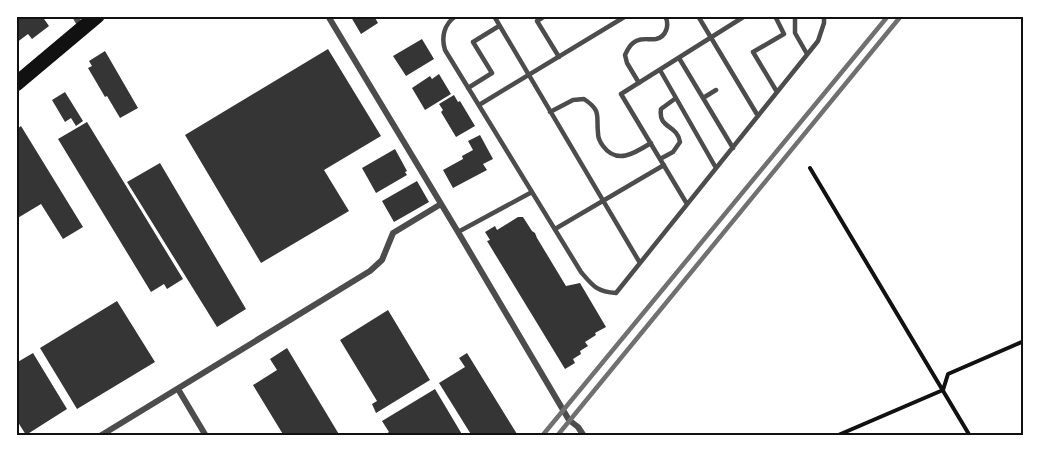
<svg xmlns="http://www.w3.org/2000/svg" width="1040" height="452" viewBox="0 0 1040 452" font-family="'Roboto Condensed',sans-serif">
<style>
.building{fill:#353535}
.lines{fill:none;stroke-linecap:round;stroke-linejoin:round}
.path{stroke:#111;stroke-width:4}
.service{stroke:#4c4c4c;stroke-width:4.5}
.minor{stroke:#4c4c4c;stroke-width:6}
.trunk{stroke:#111;stroke-width:15}
.rail{stroke:#707070;stroke-width:4.5}
.neatline{fill:none;stroke:#111;stroke-width:2}
</style>
<rect width="100%" height="100%" fill="#fff"/>
<path class="building" d="M16,16h26l7,10 -17,13 -4,-5 -12,9z
M352,16h22l4,7 -17,11 -10,-17z
M422,39l12,20 -28,17 -13,-20z
M328,49l53,87 -57,34 25,41 -88,52 -76,-128z
M105,51l33,57 -18,10 -13,-22 -2,1 -17,-29 4,-2 -3,-5z
M439,74l12,20 -26,16 -13,-22 18,-12 2,3z
M65,92l18,29 -7,5 -5,-8 -6,4 -13,-22z
M454,95l4,7 2,-1 15,25 -19,11 -15,-25 2,-2 -4,-6z
M87,122l96,157 -16,10 -3,-5 -13,8 -93,-153z
M21,126l62,101 -20,12 -22,-35 -25,15v-86l3,-1 -2,-3z
M480,135l13,24 -10,5 4,6 -34,18 -10,-18 20,-11 -1,-3 11,-6 -5,-9z
M395,149l12,22 -2,1 2,3 -31,18 -14,-25z
M160,163l86,146 -29,18 -90,-145z
M417,181l12,21 -35,20 -12,-21z
M518,217h5l9,14 3,2 2,5 29,48 14,-3 26,44 -11,6 1,2 -11,7 3,4 -8,5 1,3 -8,5 2,4 -10,6 -78,-128 3,-1 -5,-8 10,-6 2,4z
M117,301l38,61 -78,47 -37,-61z
M388,310l42,70 -54,33 -4,-9 5,-3 -37,-61z
M287,348l53,88h-56l-31,-51 24,-15 -7,-11z
M33,353l34,56 -41,26 -10,-16v-56z
M467,353l50,81 -2,2h-43l-33,-53 26,-16 -6,-9z
M435,389l28,47h-80l6,-4 -7,-11z"/>
<g class="lines">
<path class="path" d="M810,168l160,268
M836,436l107,-46 5,-16 76,-33"/>
<path class="service" d="M456,16c-12,8 -15,21 -11,34l136,222c12,14 16,20 35,21l202,-252 6,-18v-7
M494,16l146,247
M545,16l-8,5 22,36
M698,16l60,100
M775,16l9,18 -31,18 24,40
M795,16v17l12,21
M679,58l54,90
M660,70l56,98
M639,83l-12,-20 -2,-8c2,-4 4,-9 8,-12 7,-6 15,-3 23,-4 10,-2 14,-14 9,-23
M468,88l24,-15 -19,-31 26,-16
M703,98l13,-8
M479,105l147,-89
M550,112l23,-12 11,-1c18,12 12,17 14,34 0,5 2,9 5,13 14,19 32,7 48,-3
M660,159l13,-7 7,-10c-3,-18 -22,-13 -19,-33l15,-11
M687,204l-66,-110 124,-78
M555,229l109,-64
M458,232l74,-40"/>
<path class="minor" d="M75,16l7,12
M328,16l130,216 111,188 9,7 6,9
M178,389l28,47
M100,436l270,-165 12,-11 11,-27 48,-29"/>
<path class="trunk" d="M16,84l81,-68"/>
<path class="rail" d="M542,436l346,-420
M557,436l344,-420"/>
</g>
<rect width="1040" height="452" fill="none" stroke="#ffffff" stroke-width="36"/>
<rect x="18" y="18" width="1004" height="416" class="neatline"/>
</svg>
